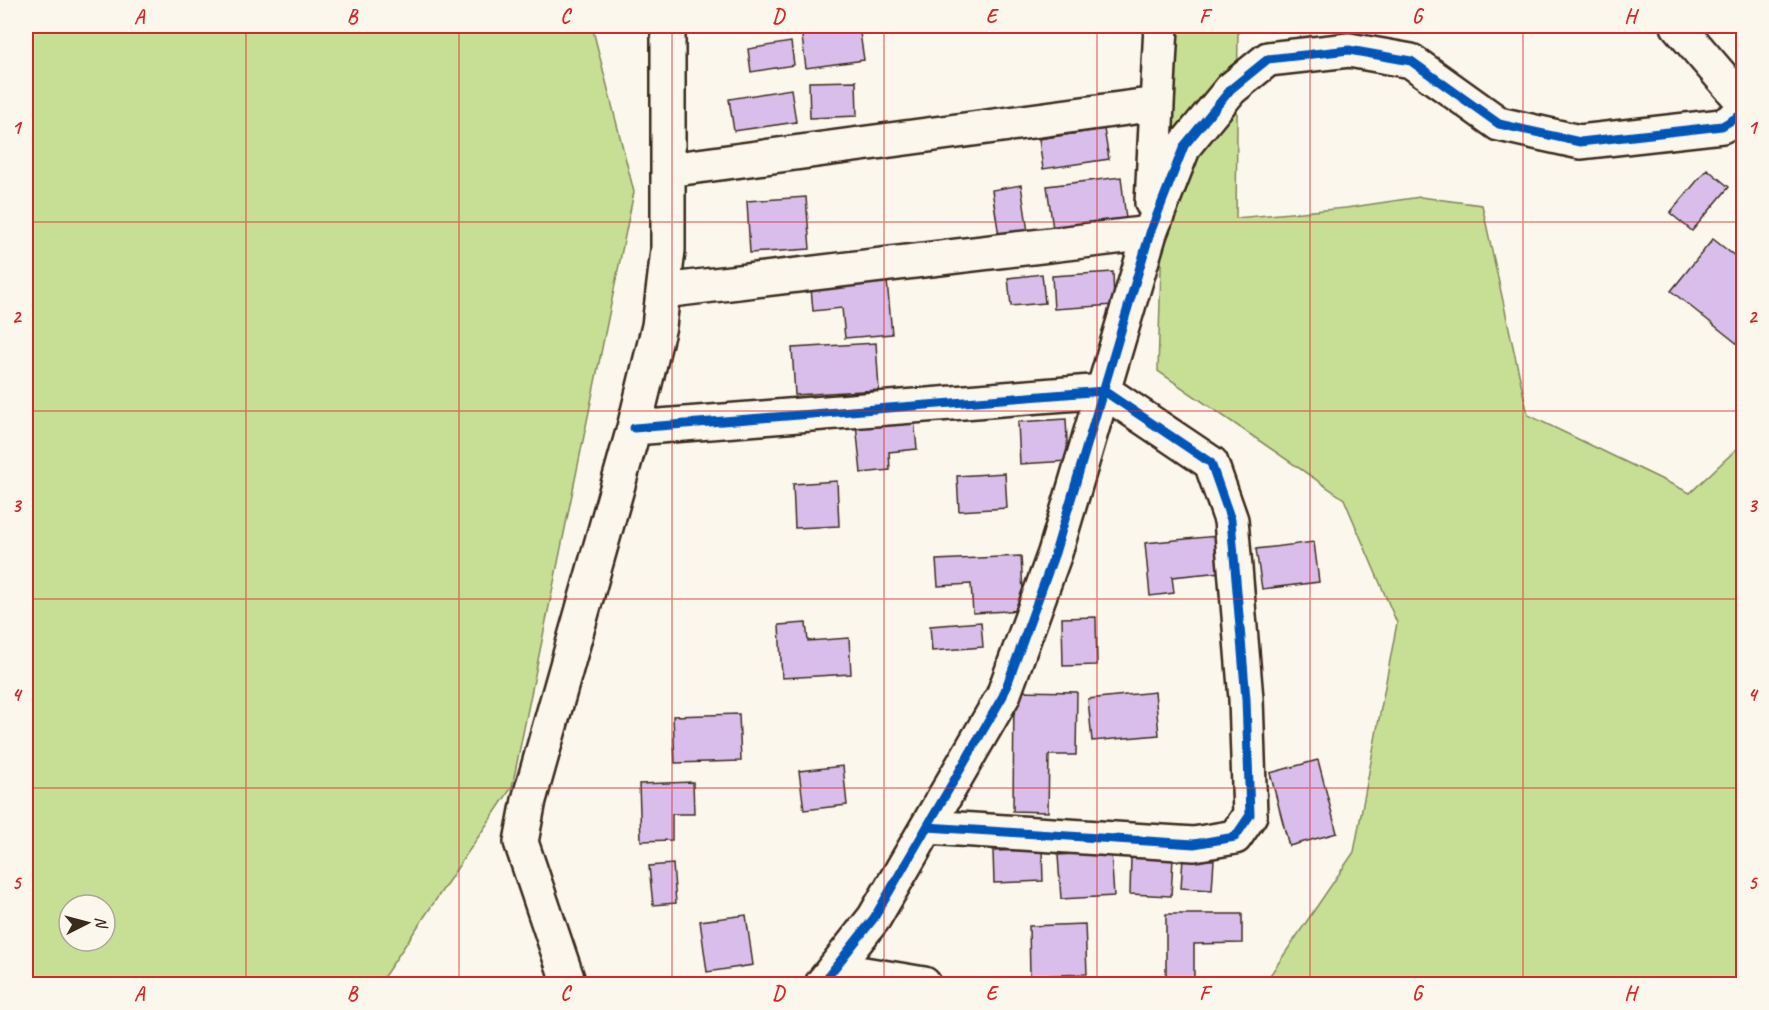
<svg xmlns="http://www.w3.org/2000/svg" width="1769" height="1010" viewBox="0 0 1769 1010" font-family="Caveat,sans-serif">
<style>
.green{fill:#c6df95;stroke:#80845a;stroke-width:1.5;fill-rule:evenodd}
.building{fill:#d9beec;stroke:#3b2a1e;stroke-width:1.5}
.lines{fill:none;stroke-linecap:round;stroke-linejoin:round}
.minor-casing{stroke:#3b2a1e;stroke-width:38}
.minor{stroke:#fbf7ec;stroke-width:33}
.cycleway-casing{stroke:#fbf7ec;stroke-width:13}
.cycleway{stroke:#0057b8;stroke-width:9}
.grid{fill:none;stroke:#d62828;stroke-width:1.5;stroke-opacity:0.55}
.neatline{fill:none;stroke:#d62828;stroke-width:2}
.grid-label{font-size:20px;text-anchor:middle;font-weight:bold;fill:#d62828}
</style>
<rect width="100%" height="100%" fill="#fbf7ec"/>
<filter id="ink" filterUnits="userSpaceOnUse"><feTurbulence type="fractalNoise" baseFrequency=".0167" numOctaves="2"/><feDisplacementMap in="SourceGraphic" scale="12" xChannelSelector="R" yChannelSelector="G"/><feConvolveMatrix kernelMatrix="1 2 1 2 8 2 1 2 1" color-interpolation-filters="sRGB"/></filter>
<g filter="url(#ink)">
<path class="green" d="M26,26h566l42,166 -122,595 -133,197h-353zM69,905h36v36h-36z
M1168,26h70l-2,192 110,-10 74,-11 62,8 46,210 162,78 53,-50v541h-479l90,-132 43,-229 -53,-124 -186,-128z"/>
<path class="building" d="M825,26h34l5,34 -58,8 -5,-39z
M791,42l3,23 -43,7 -3,-23z
M856,81l1,35 -47,2 -1,-36z
M791,89l5,33 -62,9 -5,-32z
M1104,129l5,30 -66,10 -4,-30z
M1707,169l22,18 -37,44 -22,-18z
M1121,177l5,42 -73,10 -6,-43z
M1021,185l7,47 -29,4 -7,-46z
M806,197l4,52 -60,4 -3,-52z
M1713,239l31,24v86l-73,-58z
M1113,272l1,33 -60,4 -2,-33z
M1042,274l3,29 -34,3 -3,-28z
M887,281l5,53 -47,4 -3,-30 -29,3 -2,-23z
M876,343l3,47 -84,5 -3,-47z
M914,418l3,31 -28,3 1,18 -29,3 -5,-49z
M1066,419l2,42 -48,3 -2,-42z
M1005,473l2,35 -48,3 -2,-35z
M837,481l2,45 -44,2 -2,-44z
M1217,536l4,36 -49,5 2,16 -24,3 -5,-53z
M1314,542l5,40 -57,7 -6,-40z
M1021,556l3,54 -51,3 -2,-29 -33,2 -2,-26z
M1096,617l1,48 -34,1 -1,-48z
M981,622l2,25 -51,4 -2,-25z
M806,623l2,18 41,-3 2,36 -69,4 -3,-53z
M1014,691l63,1 -1,63h-27l-1,57 -35,-1z
M1155,692l4,43 -67,6 -4,-42z
M739,714l2,47 -66,2 -2,-47z
M1318,760l19,73 -48,13 -19,-73z
M843,766l4,39 -43,5 -5,-39z
M693,782l1,32h-22v26l-31,1 -2,-57z
M1042,850l1,31 -49,2 -1,-32z
M1111,852l3,44 -53,3 -3,-44z
M1131,857l42,1 -2,38 -41,-2z
M1183,858l31,2 -2,30 -31,-2z
M673,864l3,39 -23,2 -4,-39z
M1166,914h76v29l-48,1v36h-28z
M746,915l7,50 -46,7 -7,-51z
M1085,924l2,50 -57,2 -1,-50z"/>
<g class="lines">
<g class="minor-casing">
<path id="minor" d="M1678,26l66,77
M668,170l489,-66
M1152,203l9,-177
M663,291l487,-58
M634,428l470,-37 107,72 20,57 15,179 4,116 -15,22 -41,7 -267,-17
M834,969l90,15
M569,984l-48,-142 8,-42 105,-372 25,-102 9,-76v-224
M822,984l52,-66 129,-222 52,-143 95,-320 34,-87 47,-57 37,-30 81,-9 62,11 88,63 81,18 142,-16 22,-13"/>
</g>
<use href="#minor" class="minor"/>
<g class="cycleway-casing">
<path id="cycleway" d="M634,428l470,-37 107,72 20,57 15,179 4,116 -15,22 -41,7 -267,-17
M822,984l52,-66 129,-222 52,-143 95,-320 34,-87 47,-57 37,-30 81,-9 62,11 88,63 81,18 142,-16 22,-13"/>
</g>
<use href="#cycleway" class="cycleway"/>
</g>
</g>
<path class="grid" d="M246,26v958M459,26v958M672,26v958M884,26v958M1097,26v958M1310,26v958M1523,26v958M26,222h1718M26,411h1718M26,599h1718M26,788h1718"/>
<rect width="1769" height="1010" fill="none" stroke="#fbf7ec" stroke-width="66"/>
<g transform="translate(87 923) rotate(84)"><circle r="28" fill="#fbf7ec" stroke="#aea59a" stroke-width="1.5"/>
<path d="M0-4.5L10 22L0 15L-10 22Z" fill="#3b2a1e"/>
<text y="-9" font-size="16" font-weight="bold" text-anchor="middle" fill="#3b2a1e">N</text>
</g>
<rect x="33" y="33" width="1703" height="944" class="neatline"/>
<g class="grid-label">
<text x="139" y="23">A</text>
<text x="352" y="23">B</text>
<text x="565" y="23">C</text>
<text x="778" y="23">D</text>
<text x="991" y="23">E</text>
<text x="1204" y="23">F</text>
<text x="1417" y="23">G</text>
<text x="1630" y="23">H</text>
<text x="16" y="134">1</text>
<text x="1752" y="134">1</text>
<text x="16" y="323">2</text>
<text x="1752" y="323">2</text>
<text x="16" y="512">3</text>
<text x="1752" y="512">3</text>
<text x="16" y="701">4</text>
<text x="1752" y="701">4</text>
<text x="16" y="889">5</text>
<text x="1752" y="889">5</text>
<text x="139" y="1000">A</text>
<text x="352" y="1000">B</text>
<text x="565" y="1000">C</text>
<text x="778" y="1000">D</text>
<text x="991" y="1000">E</text>
<text x="1204" y="1000">F</text>
<text x="1417" y="1000">G</text>
<text x="1630" y="1000">H</text>
</g>
</svg>
